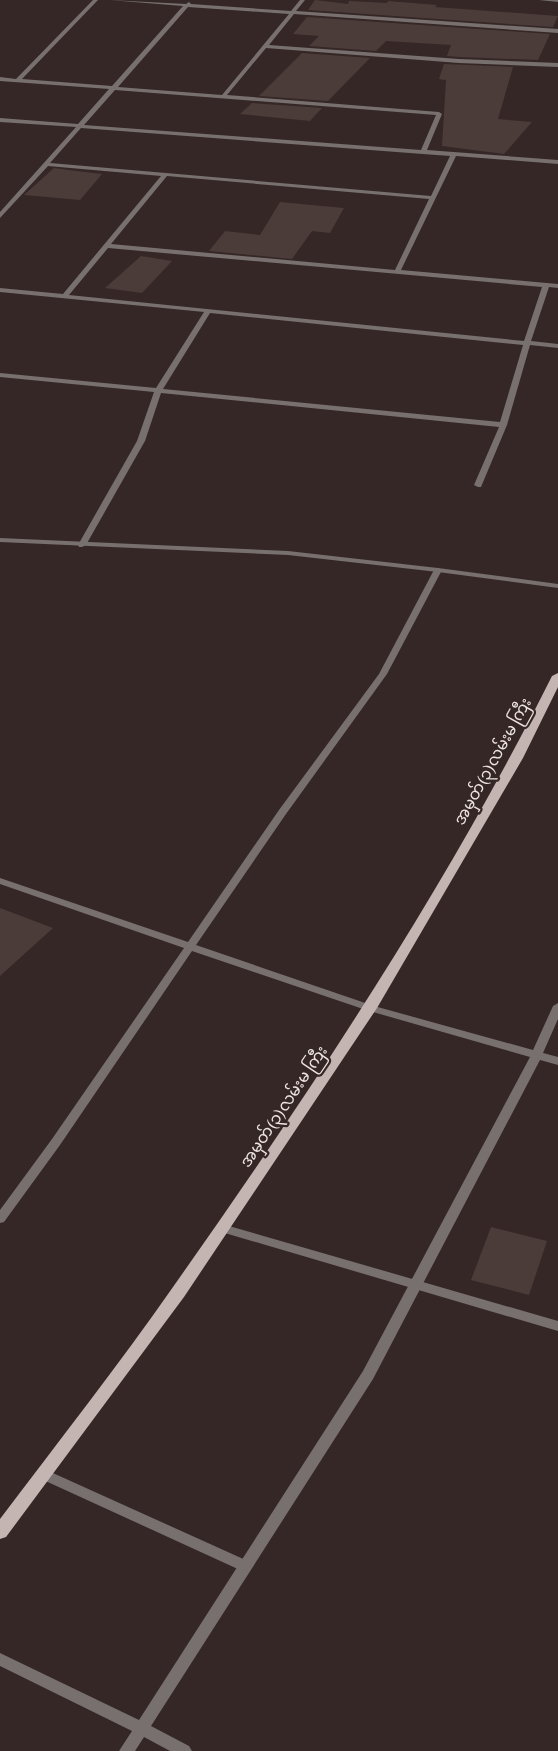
<svg xmlns="http://www.w3.org/2000/svg" width="558" height="1751" viewBox="0 0 558 1751" font-family="'Crimson Pro','Noto Sans Myanmar',serif">
<style>
.building{fill:#4b3c3a}
.lines{fill:none;stroke-linecap:round;stroke-linejoin:round}
.service{fill:#77706f;fill-rule:evenodd}
.minor{fill:#77706f;fill-rule:evenodd}
.tertiary{fill:#77706f;fill-rule:evenodd}
.primary{fill:#c4b5b2;fill-rule:evenodd}
.labels{text-anchor:middle;stroke-width:4.5;stroke-linejoin:round;paint-order:stroke}
.street-label{font-size:16px;fill:#eee5e3;stroke:#352725}
</style>
<rect width="100%" height="100%" fill="#352725"/>
<path class="building" d="M315,0l33,4 1,-3 38,2 1,-2 49,4 -2,2 123,9 -5,11 -245,-17z
M307,17l243,17 -12,26 -79,-3 -12,-1 4,-11 -65,-4 -10,10 -67,-5 10,-10 -26,-2z
M302,53l68,5 -42,43 -69,-5z
M444,64l69,3 -15,52 34,3 -28,32 -62,-8 4,-66 -7,-1z
M252,103l70,5 -12,13 -70,-7z
M54,168l14,2 34,4 -22,26 -56,-5z
M280,202l64,6 -14,25 -18,-2 -20,28 -83,-8 16,-20 35,4z
M141,256l31,5 -30,32 -37,-5z
M0,908l53,20 -53,48z
M491,1227l56,14 -18,54 -58,-15z"/>
<g class="lines">
<path class="service" d="M222,1224l336,97v10l-340,-100 -2,-3 2,-3z
M44,1469l206,93 2,4 -2,4 -5,2 -5,-2 -201,-92 -2,-4 2,-4z"/>
<path class="minor" d="M93,0h5l-76,79 90,7 71,-80 -74,-6 77,4 3,-2 2,2 100,7 9,-11h5l-9,11 262,18v4l-264,-19 -25,31 190,14 99,4v4l-99,-4 -193,-15 -39,47 212,17 3,2 -15,36 131,10v4l-102,-8 -55,114 157,14v4l-9,-1 -18,54 27,3v4l-28,-3 -23,80 -26,62h-3l-4,-2 25,-58 -338,-34 -16,48 -59,104 -4,2h-3l-1,-2 59,-104 17,-49 -154,-15v-4l156,15 48,-76 -204,-20v-4l63,6 98,-118 -113,-10 -48,52v-6l76,-85 -76,-5v-4l78,6 31,-35 -109,-8v-4l16,2zM188,7l101,7 -67,81 -104,-8zM115,90l321,25 -15,35 -337,-25zM81,128l342,26 27,2 -19,40 -381,-33zM167,176l262,23 -34,71 -284,-26zM108,248l434,39 -18,54 -455,-46zM210,313l313,32 -23,77 -337,-33z
M539,0h19v2z
M435,568h3l4,2 -55,104 -101,140 -90,131 178,61 159,44 20,-44 5,-3v16l-15,34 15,4v8l-18,-5 -167,319 -222,347 38,20 3,5h-22l-26,-14 -9,14h-16l13,-20 -132,-65v-13l139,67 224,-349 167,-314 -164,-47 -174,-59 -132,194 -56,77 -4,1v-13l52,-71 132,-191 -184,-64v-6l188,64 91,-132 100,-136z"/>
<path class="tertiary" d="M0,538l288,13 150,17 120,16v4l-120,-16 -150,-17 -288,-13z"/>
<path class="primary" d="M558,673v14l-35,71 -146,250 -193,289 -178,240 -6,2v-20c58,-77 118,-153 173,-232 138,-196 272,-397 379,-611z"/>
</g>
<g class="labels">
<g class="street-label">
<text transform="translate(492 761) rotate(-61)" y="6">အမှတ်(၃)လမ်းမ ကြီး</text>
<text transform="translate(283 1106) rotate(-56)" y="6">အမှတ်(၃)လမ်းမ ကြီး</text>
</g>
</g>
</svg>
